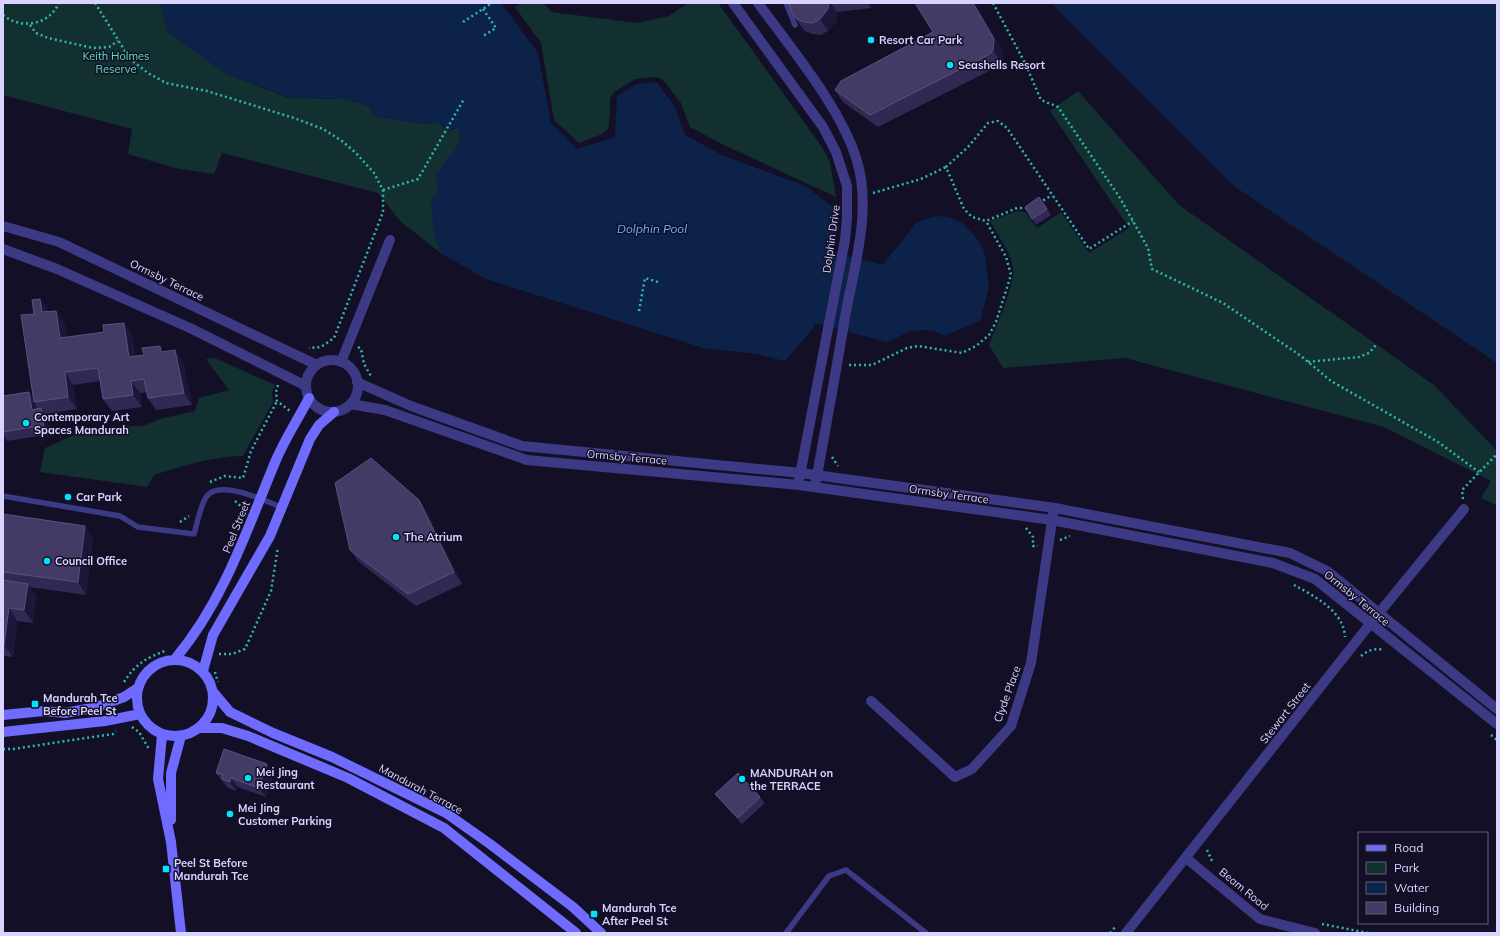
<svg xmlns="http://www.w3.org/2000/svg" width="1500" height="936" viewBox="0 0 1500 936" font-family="Mulish,sans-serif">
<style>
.green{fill:#12302f}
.water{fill:#0c2248}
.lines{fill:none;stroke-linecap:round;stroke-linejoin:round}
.path{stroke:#2fb8b0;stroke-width:2.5;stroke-dasharray:2 3;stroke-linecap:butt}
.lane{stroke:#3d3a85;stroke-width:5.5}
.street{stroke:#3d3a85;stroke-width:10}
.secondary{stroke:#6f6bff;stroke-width:10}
.wall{fill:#312854}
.shaded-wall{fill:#1d163a}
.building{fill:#433a66;stroke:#5a527e}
.poi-dot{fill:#00e5ff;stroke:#130f26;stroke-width:1.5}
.labels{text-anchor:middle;stroke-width:3;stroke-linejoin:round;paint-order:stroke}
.poi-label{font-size:11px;font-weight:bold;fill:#d9d4ff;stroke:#130f26;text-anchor:start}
.park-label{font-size:11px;fill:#5fe0c0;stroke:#130f26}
.street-label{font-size:11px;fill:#d9d4ff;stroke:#130f26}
.water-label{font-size:12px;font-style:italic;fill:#62b6ff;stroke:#130f26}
</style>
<rect width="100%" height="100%" fill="#130f26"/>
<path class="green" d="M3,3h157l8,29 59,42 62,24 55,1 26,7 2,10 55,8 10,-2 13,9 9,-4 2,11 -3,8 -21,29 1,17 -4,43 8,19 -42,-33 -22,-28 -156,-40 -8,21 -39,-6 -47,-14 4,-25 -129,-34z
M521,3h23l7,9 86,11 32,-7 19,-13h30l104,144 8,15 6,35 -112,-52 -34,-18 -9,-24 -18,-23 -7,-3 -20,2 -22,13 -4,7v14l-2,16 -6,5 -23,9 -25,-23 -13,-77 -26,-36z
M1078,91l101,114 255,180 63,66v54l-16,-7 10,-17 -107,-54 -259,-69 -122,10 -14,-23c7,-18 26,-60 24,-77 -3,-17 -15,-32 -23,-47l27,-10 8,1 12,16 24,-16 28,41 40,-25 -79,-117z
M215,358l60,27 -3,8 1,9 -30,54c-31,0 -59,10 -89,19l-7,12 -107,-15 5,-24 38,-17 20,-4 40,-1 17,-7 35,-8 4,-13 30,-8 -23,-31z"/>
<path class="water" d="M160,3h341l37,50 13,70 26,26 38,-12 2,-41 19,-12 21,-2 18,25 10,28 37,20 83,31 35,26 -9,40 52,13 33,-42 19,-7 14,1 13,6 13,13 9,15 5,36 -9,34 -36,15 -9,-5 -14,-1 -12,2 -22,10 -73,-19v4l-29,34 -29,-7 -53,-6 -217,-69 -44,-25 -8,-19 -3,-35 7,-8 -2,-17 22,-29 3,-7 -2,-12 -9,4 -13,-9 -10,2 -55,-8 -2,-10 -26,-7 -54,-1 -63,-24 -59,-42z
M1051,3h446v360l-262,-176z"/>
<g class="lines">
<path class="path" d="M95,3l35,56 18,14 18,10 41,8 87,27 29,11 19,12 14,12 18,20 9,17v22l-49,126 -13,9 -12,1
M993,3l32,60 16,37 17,7 62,91 28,50 4,21 71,34 78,53 30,25 107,61 41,30
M483,9l13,19 -13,8
M3,15c18,15 46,10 56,-12
M463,22l29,-19
M30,25l6,8 12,5 45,10 16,-1 9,-6
M383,190l35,-11 46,-80
M873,193l48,-14 25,-12
M1039,203l13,-8
M1027,208h-10l-31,13 -14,-4 -8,-8 -18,-42 22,-20 20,-24 10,-2 9,7 82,121 44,-28
M639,311l6,-33 13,4
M358,347l3,2 3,15 7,12
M1308,362l51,-5 10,-4 7,-8
M849,365h23l35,-17 11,-2 44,7 14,-7 13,-11 7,-13 15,-47 -5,-18 -20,-36
M278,385l-2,7 1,9 13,10
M832,457l6,9
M210,482l15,-6 18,2 8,-27 26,-50
M1463,499l-1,-9 35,-36
M235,501l9,8
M180,522l9,-6
M1026,528l7,9v9h5
M1060,540l10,-4
M1294,585c20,11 50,26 51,52
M219,654h13l13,-5 26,-58 7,-44
M1361,656c7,-6 14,-8 23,-6
M215,672l3,10
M124,682c12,-19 23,-24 43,-32
M132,727l7,5 10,17
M1491,735l6,5
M3,749h10l100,-15 3,-3
M1207,850l6,13
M1322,924l46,9
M1110,933l6,-7"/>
<path class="lane" d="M786,3l9,22
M3,496l117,20 18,11 56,7c3,-10 7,-31 13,-38 13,-17 59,5 76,12
M786,933l43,-57 17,-6 80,63"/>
<path class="street" d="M733,3l90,124 13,25 11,34v32l-2,22 -46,240
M758,3c32,44 84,106 99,158 15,49 -3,107 -12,156 -9,55 -19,109 -29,164
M3,226l56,16 258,123
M3,249l54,20 133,59 116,58
M306 386a26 26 0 1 1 52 0a26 26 0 1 1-52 0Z
M341,362l49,-122
M357,382l54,24 111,40 279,27 254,35 235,45 37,18 170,138
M350,404l35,6 142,50 272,25 253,35 221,43 42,16 182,145
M871,701l84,76 17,-8 39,-43 20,-63 22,-149
M1186,858l74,61 55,14
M1126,933l244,-309 94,-115"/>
<path class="secondary" d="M175,659c49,-58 72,-130 101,-199 9,-21 22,-41 33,-62
M137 698a38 38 0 1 1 76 0a38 38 0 1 1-76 0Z
M203,671l10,-36 57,-99 40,-97 9,-14 15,-13
M214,693l16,19 43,21 59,24 114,56 44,31 83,63 28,26
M3,715l41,-4 21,2 32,-6 27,-10 14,-9
M200,728h22l26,8 100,42 96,50 132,105
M3,732l102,-11 35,-7
M162,735l-4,44 13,63 10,91
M171,820v-47l10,-37"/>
</g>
<path class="wall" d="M789,3h81l1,5 -34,4v9l-9,10 -7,4 -9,-1 -7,-3 -5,-6 -8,-12z
M933,32l70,19 -1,12 -5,4 -119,60 -35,-25 -8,-12z
M1044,204l7,11 -15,10 -4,-6z
M40,299l9,13 7,-1 8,12 3,14 37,-5 20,-9 8,12 3,21 29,-4 19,10 9,43 -36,5 -8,-12 -1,-6 -7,1 2,14 -30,4 -9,-12 -3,-18 -27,4 4,24 -32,5 2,3 4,17 -44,7 -4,-6v-39l31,3v-85z
M419,500l8,12 35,72 -46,22 -57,-44 -9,-12z
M3,514l82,12 8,12 -7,57 -57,-8 7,9 -3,27 -16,-2 -4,36 -10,-1z
M216,773h58l-8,24 -28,-10 -2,4 -8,-3 -4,-5 -1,-1z
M715,794l45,3 5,6 -23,21 -22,-24z"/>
<path class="shaded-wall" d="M829,3h2l6,9v9l-9,10 -8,-12z
M867,3h3l1,5z
M973,3h2l28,48 -1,12 -9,-12z
M40,299l9,12 2,14 -9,-13z
M56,311l8,12 5,27 -9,-12z
M124,323l8,12 5,34 -8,-12z
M160,346l8,12 -7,-6z
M175,350l8,12 9,43 -8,-12z
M65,372l8,13 4,24 -9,-12z
M131,381l9,12 2,14 -9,-12z
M29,392l6,9 -1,1 2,3 3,14 -7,-9z
M41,408l6,9 4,17 -7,-9z
M419,500l8,12 35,72 -8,-12z
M85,526l8,12 -7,57 -8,-13z
M28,584l8,12 -3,27 -9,-13z
M9,608l8,13 -4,36 -9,-12z
M267,764l7,9 -8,24 -7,-9z
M231,778l7,9 -2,4 -6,-9z"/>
<path class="building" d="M789,3h40l-1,6 -8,10 -7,4 -9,-1 -7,-3 -5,-6z
M915,3h58l21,36 -1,12 -5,4 -118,60 -35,-25 6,-9 92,-49z
M1039,197l8,12 -15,10 -7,-12z
M40,299l2,13 14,-1 4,27 44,-6 -1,-7 21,-2 5,34 15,-2 -2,-7 18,-2 1,6 14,-2 9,43 -36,5 -4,-19 -13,2 2,14 -30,4 -5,-31 -33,4 3,25 -34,5 -13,-87 13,-1 -2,-14z
M29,392l3,18 9,-2 3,17 -41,7v-36z
M371,458l48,42 35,72 -46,22 -58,-44 -15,-67z
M3,514l82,12 -7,56 -75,-10z
M3,580l25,4 -4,26 -15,-2 -5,37 -1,-1z
M224,749l43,15 -8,24 -28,-10 -1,4 -8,-3 1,-4 -7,-2z
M738,773l22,24 -22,21 -23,-24z"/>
<g class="poi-dot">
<circle cx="871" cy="40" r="4"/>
<circle cx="950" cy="65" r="4"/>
<circle cx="26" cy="423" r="4"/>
<circle cx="68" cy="497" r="4"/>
<circle cx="396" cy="537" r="4"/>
<circle cx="47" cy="561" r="4"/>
<rect x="31" y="700" width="8" height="8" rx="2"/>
<circle cx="248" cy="778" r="4"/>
<circle cx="742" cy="779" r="4"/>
<circle cx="230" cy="814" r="4"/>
<rect x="162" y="865" width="8" height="8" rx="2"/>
<rect x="590" y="910" width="8" height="8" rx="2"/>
</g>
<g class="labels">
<g class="poi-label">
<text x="879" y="44">Resort Car Park</text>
<text x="958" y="69">Seashells Resort</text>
<text x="34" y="421">Contemporary Art<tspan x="34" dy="13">Spaces Mandurah</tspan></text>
<text x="76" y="501">Car Park</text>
<text x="404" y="541">The Atrium</text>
<text x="55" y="565">Council Office</text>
<text x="43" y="702">Mandurah Tce<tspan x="43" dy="13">Before Peel St</tspan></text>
<text x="256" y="776">Mei Jing<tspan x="256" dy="13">Restaurant</tspan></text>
<text x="750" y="777">MANDURAH on<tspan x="750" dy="13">the TERRACE</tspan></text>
<text x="238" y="812">Mei Jing<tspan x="238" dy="13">Customer Parking</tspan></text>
<text x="174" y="867">Peel St Before<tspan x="174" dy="13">Mandurah Tce</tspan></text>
<text x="602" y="912">Mandurah Tce<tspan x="602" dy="13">After Peel St</tspan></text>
</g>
<g class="park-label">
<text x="116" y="60">Keith Holmes<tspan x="116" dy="13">Reserve</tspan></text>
</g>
<g class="street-label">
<text transform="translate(831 239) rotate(-82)" y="4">Dolphin Drive</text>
<text transform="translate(167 280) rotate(26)" y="4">Ormsby Terrace</text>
<text transform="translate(627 457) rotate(5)" y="4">Ormsby Terrace</text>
<text transform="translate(949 494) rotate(8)" y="4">Ormsby Terrace</text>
<text transform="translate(236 527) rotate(-68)" y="4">Peel Street</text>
<text transform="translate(1357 598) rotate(39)" y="4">Ormsby Terrace</text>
<text transform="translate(1007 694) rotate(-70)" y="4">Clyde Place</text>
<text transform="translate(1285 713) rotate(-52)" y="4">Stewart Street</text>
<text transform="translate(421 789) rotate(28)" y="4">Mandurah Terrace</text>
<text transform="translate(1244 889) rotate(39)" y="4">Beam Road</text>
</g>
<g class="water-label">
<text x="652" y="233">Dolphin Pool</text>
</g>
</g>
<rect width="1500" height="936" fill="none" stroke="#d9d4ff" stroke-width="8"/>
<rect x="1358" y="832" width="130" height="92" fill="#130f26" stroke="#625e7d"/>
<rect x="1366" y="845" width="20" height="6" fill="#6f6bff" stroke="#625e7d"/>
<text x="1394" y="852" font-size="12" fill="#d9d4ff">Road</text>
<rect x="1366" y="862" width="20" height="12" fill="#12302f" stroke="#625e7d"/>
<text x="1394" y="872" font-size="12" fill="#d9d4ff">Park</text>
<rect x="1366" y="882" width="20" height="12" fill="#0c2248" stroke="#625e7d"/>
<text x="1394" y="892" font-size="12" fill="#d9d4ff">Water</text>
<rect x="1366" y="902" width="20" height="12" fill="#433a66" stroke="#625e7d"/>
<text x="1394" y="912" font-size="12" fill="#d9d4ff">Building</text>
</svg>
